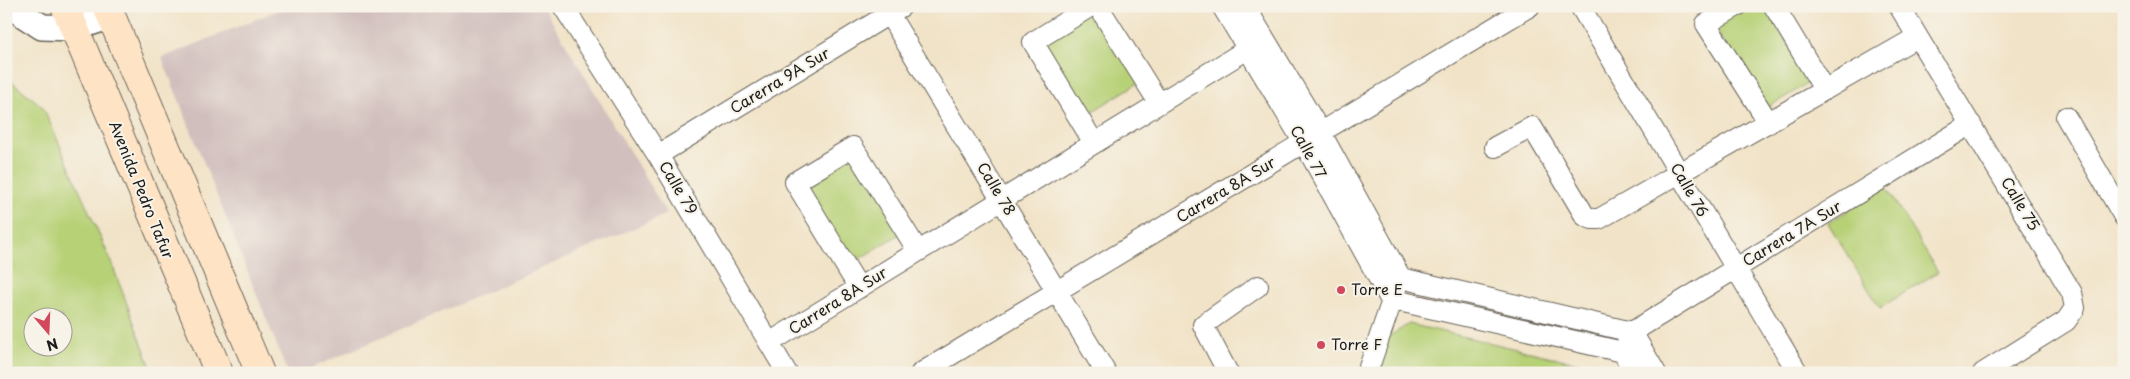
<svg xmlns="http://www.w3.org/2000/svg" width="2130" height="379" viewBox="0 0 2130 379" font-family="'Playpen Sans',sans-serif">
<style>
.industrial{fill:#d1bfbd}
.green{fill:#b7d177;stroke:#6a764a;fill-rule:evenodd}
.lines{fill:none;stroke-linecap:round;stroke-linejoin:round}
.minor-casing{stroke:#676258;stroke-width:22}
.tertiary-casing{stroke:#676258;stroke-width:28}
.secondary-casing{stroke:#676258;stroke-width:30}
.minor{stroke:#fff;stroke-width:20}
.tertiary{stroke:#fff;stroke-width:25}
.secondary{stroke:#fee4c5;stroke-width:28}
.poi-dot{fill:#d1495b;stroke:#f7f3e8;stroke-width:2}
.labels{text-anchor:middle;stroke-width:4;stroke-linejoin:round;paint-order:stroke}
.street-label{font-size:15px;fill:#1c1c1c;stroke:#f7f3e8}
.poi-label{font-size:15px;fill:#1c1c1c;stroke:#f7f3e8;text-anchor:start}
</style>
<rect width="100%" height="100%" fill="#f7f3e8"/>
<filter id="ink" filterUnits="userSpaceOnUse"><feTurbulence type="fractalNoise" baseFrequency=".02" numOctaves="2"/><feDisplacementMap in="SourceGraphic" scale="10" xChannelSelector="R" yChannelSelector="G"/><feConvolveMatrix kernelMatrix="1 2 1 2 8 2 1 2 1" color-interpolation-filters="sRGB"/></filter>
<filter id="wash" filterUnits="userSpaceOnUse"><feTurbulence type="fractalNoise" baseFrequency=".0096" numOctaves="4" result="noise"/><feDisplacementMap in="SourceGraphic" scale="20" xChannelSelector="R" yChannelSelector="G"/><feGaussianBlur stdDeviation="1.12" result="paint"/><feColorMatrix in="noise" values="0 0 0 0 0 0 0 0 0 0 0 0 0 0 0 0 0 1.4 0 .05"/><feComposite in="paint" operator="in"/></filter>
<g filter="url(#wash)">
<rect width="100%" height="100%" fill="#f1e3c7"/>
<path class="industrial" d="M288,6h255l124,208 -367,159h-12l-126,-315z"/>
<path class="green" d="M1091,6l52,74 -63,39 -47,-77z
M1742,6h24l46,75 -47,28 -53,-85z
M6,77l37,30 67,152 43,114h-147zM62,316v30h-30v-30z
M853,147l52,84 -59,36 -51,-85z
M1886,187l52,85 -58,36 -52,-85z
M1409,324l199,46 2,3h-237l8,-32z"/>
</g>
<g filter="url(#ink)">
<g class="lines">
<g class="minor-casing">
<path id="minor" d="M563,6l95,149 129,218
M884,6l222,367
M1091,6l-58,36 61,101
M1098,6l61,97
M1222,6l82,137 86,156
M1245,6l76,127 80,145
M1580,6l218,367
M1737,6l-31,18 63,99
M1774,6l50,83
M1899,6l173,287 3,15 -9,13 -83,52
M2066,117l58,100
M1495,147l37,-20 53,89 7,3h7l318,-182
M658,155l244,-149
M1401,278l231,54 24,41
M859,288l-64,-106 58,-35 65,104
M1390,299l233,53
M769,343l495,-304
M1623,352l9,-20 339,-208
M1623,352l11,21
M921,373l609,-367
M1228,373l-25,-48 55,-39
M1367,373l29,-84"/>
</g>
<g class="tertiary-casing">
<path id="tertiary" d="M10,6l32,21 33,1 36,-12"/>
</g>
<g class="secondary-casing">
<path id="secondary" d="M65,6l154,367
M107,6l153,367"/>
</g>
<use href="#minor" class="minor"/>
<use href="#tertiary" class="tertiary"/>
<use href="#secondary" class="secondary"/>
</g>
</g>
<g class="poi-dot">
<circle cx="1341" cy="290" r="5"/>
<circle cx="1321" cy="345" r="5"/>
</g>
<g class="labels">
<g class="street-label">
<text transform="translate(780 81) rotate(-31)" y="5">Carerra 9A Sur</text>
<text transform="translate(1308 152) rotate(61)" y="5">Calle 77</text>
<text transform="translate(678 188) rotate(59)" y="5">Calle 79</text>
<text transform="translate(996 189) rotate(59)" y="5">Calle 78</text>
<text transform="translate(141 190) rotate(68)" y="5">Avenida Pedro Tafur</text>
<text transform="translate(1226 190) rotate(-31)" y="5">Carrera 8A Sur</text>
<text transform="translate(1689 190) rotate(60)" y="5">Calle 76</text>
<text transform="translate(2020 204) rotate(59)" y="5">Calle 75</text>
<text transform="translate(1792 234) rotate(-31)" y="5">Carrera 7A Sur</text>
<text transform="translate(838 301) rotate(-32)" y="5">Carrera 8A Sur</text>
</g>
<g class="poi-label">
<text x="1351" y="295">Torre E</text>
<text x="1331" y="350">Torre F</text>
</g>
</g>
<rect width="2130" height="379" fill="none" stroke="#f7f3e8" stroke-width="25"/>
<g transform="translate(48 332) rotate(161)"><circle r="24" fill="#f7f3e8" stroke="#9f9d96"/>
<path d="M0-4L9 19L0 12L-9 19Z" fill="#d1495b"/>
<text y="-8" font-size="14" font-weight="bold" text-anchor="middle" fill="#1c1c1c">N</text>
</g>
</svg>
